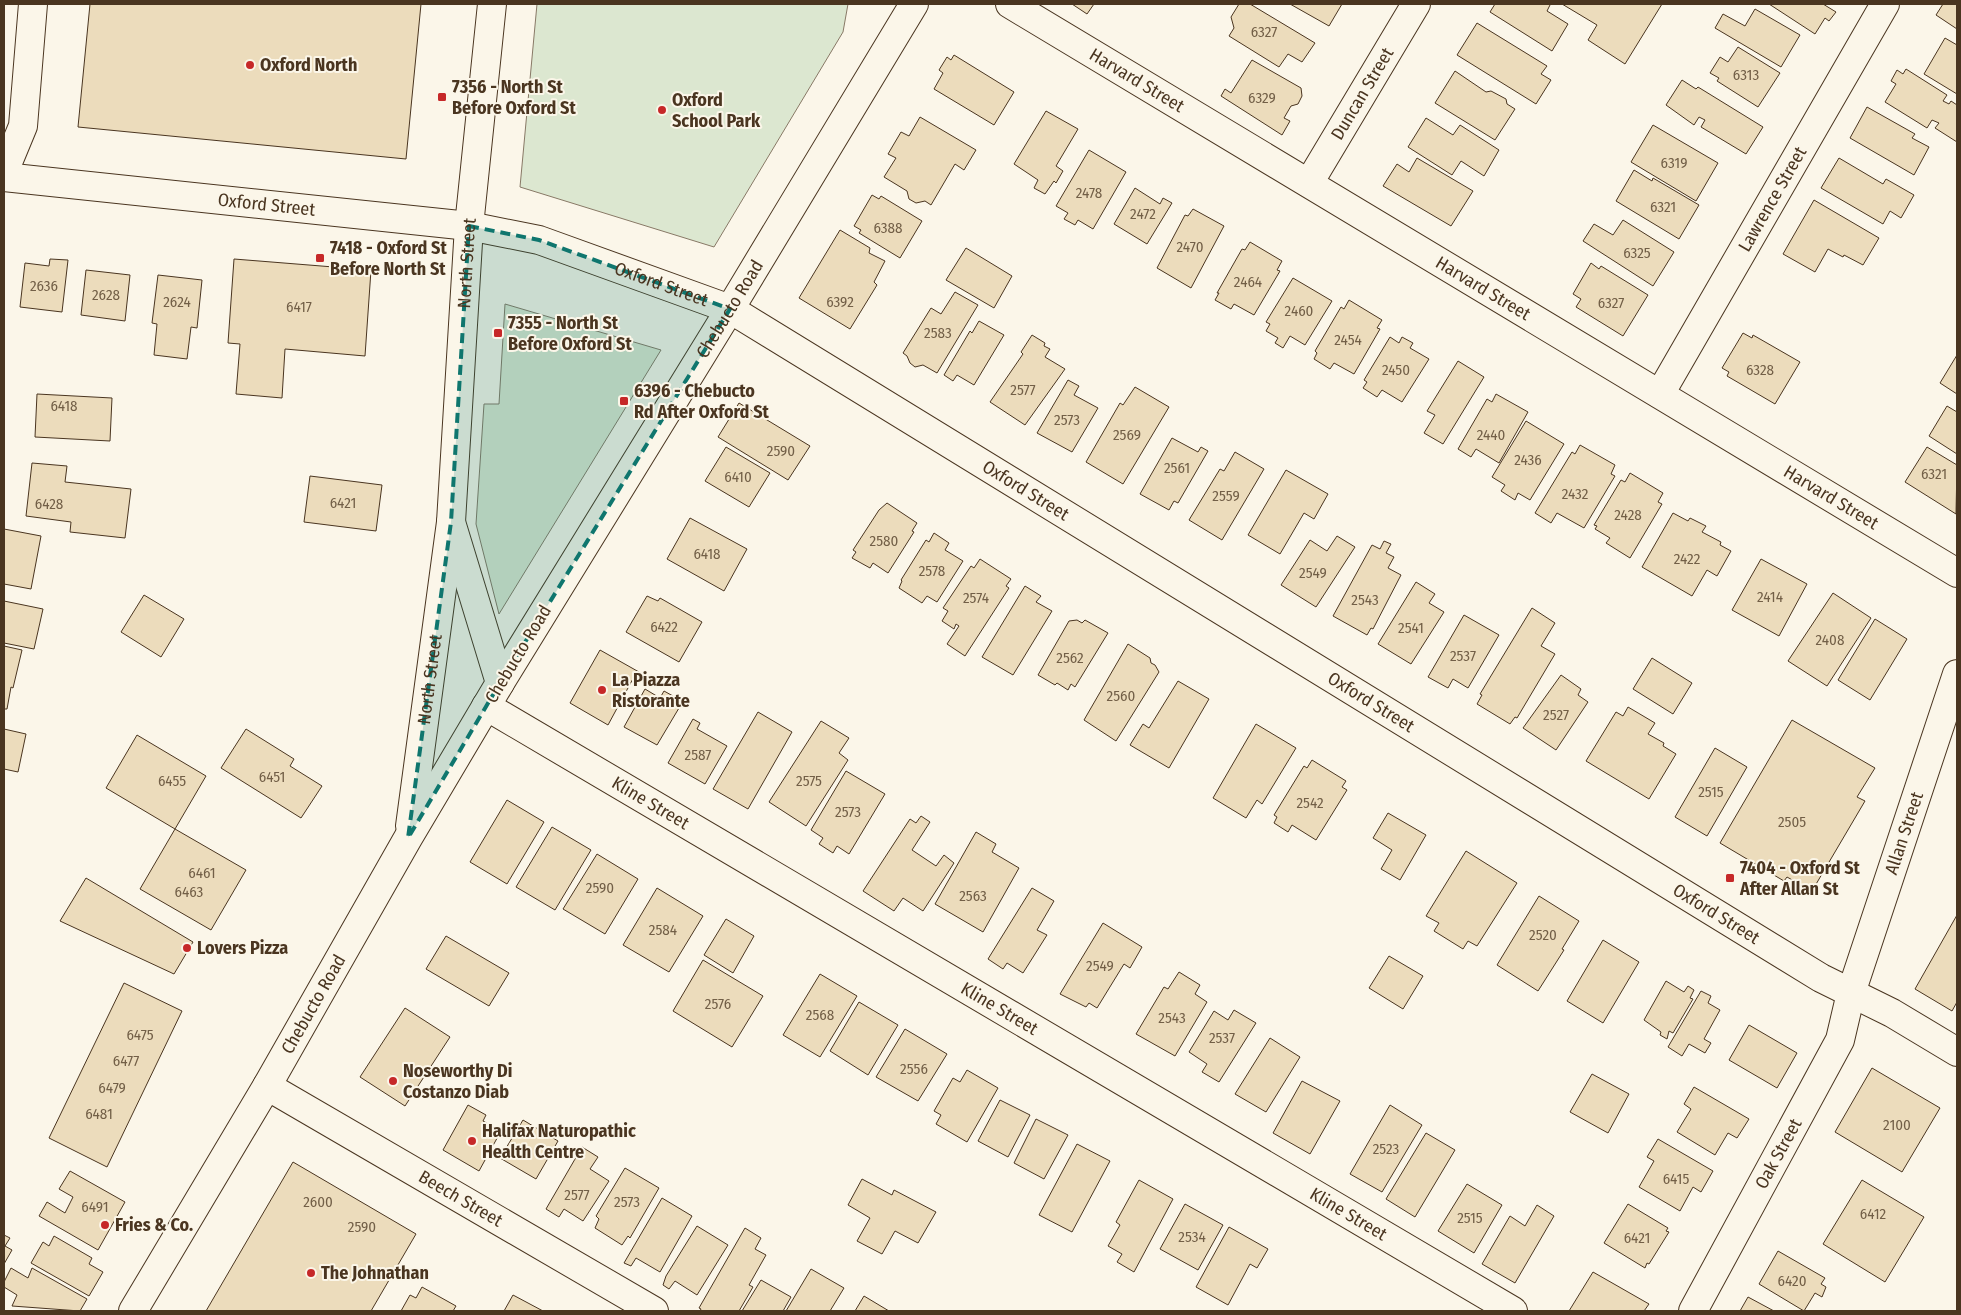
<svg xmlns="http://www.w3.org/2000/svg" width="1961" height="1315" viewBox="0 0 1961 1315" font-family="'Fira Sans Condensed',sans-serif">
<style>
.green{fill:#dce7d0;stroke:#887966}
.building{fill:#ecdcbc;stroke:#4a3520}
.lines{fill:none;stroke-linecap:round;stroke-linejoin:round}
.minor-casing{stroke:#4a3520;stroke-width:30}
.major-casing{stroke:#4a3520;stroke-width:30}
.minor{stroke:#fbf6e9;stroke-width:28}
.major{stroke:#fbf6e9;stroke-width:28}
.marked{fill:#0f766e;fill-opacity:0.2;stroke:#0f766e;stroke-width:4;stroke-dasharray:10 6;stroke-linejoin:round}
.poi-dot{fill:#c62828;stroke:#fbf6e9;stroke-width:2}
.labels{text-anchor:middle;stroke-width:4;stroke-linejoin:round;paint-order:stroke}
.number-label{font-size:15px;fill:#725f47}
.poi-label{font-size:18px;font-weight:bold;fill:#4a3520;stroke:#fbf6e9;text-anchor:start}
.street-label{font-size:18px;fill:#4a3520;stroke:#fbf6e9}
</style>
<rect width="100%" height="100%" fill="#fbf6e9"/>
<path class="green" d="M537,4h311l-5,28 -129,215 -194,-60z
M505,304l156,46 -162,264 -23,-90 8,-120h15z"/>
<path class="building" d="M90,4h331l-15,155 -328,-32z
M1072,4h22l-7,10z
M1239,4h11l65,39 -13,19 -14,-8 -9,13 -50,-31 5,-8 -3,-11z
M1290,4h52l-13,22z
M1495,4h54l1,1 -3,6 21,13 -16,27 -62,-39z
M1562,4h100l-37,60 -37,-24 9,-15z
M1769,4h54l13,8 -7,9 -4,-3 -10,16z
M1943,4h14v25l-21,-14z
M1755,9l45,26 -19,32 -66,-39 8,-14 22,12z
M1477,23l70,43 -6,8 10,6 -15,24 -79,-49z
M1945,38l12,7v49l-33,-20z
M1738,47l42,26 -22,34 -41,-26 2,-3 -9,-5 10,-16 8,5z
M954,55l60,37 -20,33 -60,-36 9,-16 -4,-3 8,-13 4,3z
M1252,60l49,28 1,8 -4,8 -7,2 -7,12 6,3 -8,14 -61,-39 4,-7 6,4z
M1906,69l41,26 -4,6 6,3 2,-3 6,4v37l-22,-14 4,-5 -7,-3 -5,8 -42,-26 11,-18 -5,-3 6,-11 6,4z
M1455,71l31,21 5,-1 15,8 1,5 8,5 -20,31 -60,-37z
M1682,80l14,9 2,-2 65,40 -17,27 -45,-27 4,-7 -6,-3 -5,8 -28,-20z
M1867,107l48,27 -3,4 17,9 -15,28 -64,-37z
M1046,111l32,18 -22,37 7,5 -7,12 -2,-2 -9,13 -11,-6 4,-8 -24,-16z
M920,117l56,33 -12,20 -9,-6 -24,41 -6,-4 -9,2 -7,-4 -2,-8 -23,-14 12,-19 -8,-4 13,-22 8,4z
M1426,118l27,17 7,-10 39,25 -15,26 -23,-15 -9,14 -44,-28z
M1653,125l65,38 -22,38 -65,-39z
M1089,150l37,22 -33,57 -15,-9 -3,5 -11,-6 4,-6 -12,-7z
M1417,158l56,33 -22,35 -68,-40 14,-22 12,8z
M1839,158l44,26 3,-5 28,16 -13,23 -11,-7 -7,13 -62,-36z
M1634,170l18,11 1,-3 46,27 -20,34 -63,-38z
M1135,188l25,16 3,-6 9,5 -25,41 -33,-20z
M872,195l7,4 2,-3 41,25 -22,37 -41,-25 2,-3 -7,-4z
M1814,200l65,38 -16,27 -19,-10 -1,2 -15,-8 -13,23 -32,-18z
M1193,209l31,17 -33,62 -34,-20 28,-53 3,1z
M1623,220l51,32 -21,34 -70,-45 11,-17 19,11z
M840,230l30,18 -1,5 16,8 -11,21 3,3 -27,44 -51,-31z
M1250,242l32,19 -5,9 3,1 -26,44 -20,-11 -3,5 -16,-9 4,-7h-2l25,-44 3,1z
M966,248l46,28 -18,32 -48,-28z
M50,259l18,1 -6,52 -42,-5 5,-44 24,3z
M234,259l137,11 -6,86 -80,-7 -3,49 -46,-4 4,-50 -12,-1z
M1591,263l8,6 2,-3 47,29 -25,41 -47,-29 5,-8 -8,-5z
M86,270l44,5 -5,46 -44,-6z
M158,275l44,5 -5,48 -6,-1 -4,32 -33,-4 3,-31 -5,-1z
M1293,278l39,23 -27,44 -15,-9 -7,12 -8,-5 3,-5 -12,-7 4,-7 -4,-2z
M955,292l23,13 -41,68 -14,-8 -8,2 -5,-4 -3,-7 -4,-3 28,-45 10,6z
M1349,300l33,20 -5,8 3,1 -26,45 -20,-11 -4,6 -16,-10 3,-6 -2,-2 26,-44 3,2z
M979,321l25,14 -30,50 -17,-10 -4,6 -9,-6 26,-44 2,2z
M1743,333l9,5 1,-3 47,27 -25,42 -48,-28 2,-4 -7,-4z
M1032,335l13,8 -1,3 6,3 -5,8 20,12 -40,56 -35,-23 33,-48 -2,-2z
M1390,337l9,6 3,-6 11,6 -3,5 19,11 -27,43 -20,-12 -5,7 -14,-9 4,-6 -3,-2z
M1957,355v39l-17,-11z
M1458,361l26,16 -41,67 -19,-11 11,-18 -8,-4z
M1068,380l11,6 -5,9 24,13 -26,44 -35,-19z
M1135,387l34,20 -46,77 -37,-22 34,-59 3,2z
M37,394l75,4 -2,43 -75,-4z
M1496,394l32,18 -29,51 -23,-14 -5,8 -13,-8 29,-50 5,3z
M739,403l71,43 -22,34 -70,-43z
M1947,406l10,6v42l-28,-18z
M1526,421l38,23 -34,56 -12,-7 -3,7 -14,-9 4,-6 -13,-8z
M1172,438l26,14 3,-5 7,4 -30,52 -4,-2 -5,9 -29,-16z
M1580,445l35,20 -4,9 4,2 -31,52 -27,-15 -6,10 -16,-10 37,-61 3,2z
M726,447l44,26 -21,34 -44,-26z
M1927,447l30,18 -1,49 -51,-32z
M1235,452l29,17 -42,71 -33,-20 31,-51 4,2z
M32,463l35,3 -2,16 66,7 -6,49 -55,-6 1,-10 -45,-6z
M1286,470l42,24 -14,25 -10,-6 -24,41 -32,-19z
M1630,473l33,20 -5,9 4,2 -32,54 -24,-15 4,-5 -15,-9 2,-3 -3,-1 27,-45 4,2z
M310,476l72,9 -6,46 -72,-9z
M887,503l30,20 -5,8 2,1 -26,41 -15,-10 -3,5 -18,-10 4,-6 -3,-2 26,-40z
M1673,513l15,8 2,-3 16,8 -4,6 19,10 -1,3 11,6 -14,25 -10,-6 -15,26 -50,-29z
M690,518l57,31 -23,42 -57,-32z
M4,529l37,7 -10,53 -27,-5z
M934,533l15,10 -4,7 18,11 -26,41 -10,-6 -5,7 -23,-15 3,-7 -1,-1 25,-40 3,2z
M1337,536l18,11 -39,60 -35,-22 29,-45 17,11z
M1384,541l7,3 -5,9 8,4 -6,11 13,7 -28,54 -2,-1 -4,7 -34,-19 39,-71 8,4z
M980,559l31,20 -5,7 3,2 -44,68 -18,-12 12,-18 -3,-2 -2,5 -12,-8 6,-10 -5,-3 28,-42 3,2z
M1761,559l46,25 -28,52 -47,-26z
M1416,582l19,12 -6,9 15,9 -33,52 -33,-20z
M1025,586l16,10 -5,6 16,9 -39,64 -31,-18z
M1833,593l38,25 -44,68 -39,-25z
M144,595l40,24 -23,38 -40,-25z
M647,596l11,5 2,-3 42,24 -23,40 -53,-30z
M4,601l39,8 -9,40 -30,-6z
M1532,608l23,15 -14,23 14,8 -38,64 -2,-1 -5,7 -33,-20 5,-9 -2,-1z
M1464,615l35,20 -31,53 -15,-9 -5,9 -20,-11z
M1875,619l32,20 -37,61 -32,-20z
M1077,620l5,3 3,-3 23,13 -33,54 -4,-3 -3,6 -11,-7 -2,2 -17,-10 31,-54z
M1128,644l22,14 1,5 4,2 4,7 -43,69 -32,-21z
M4,646l18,4 -9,38 -2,-1 -4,22h-3z
M600,650l39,22 -2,5 -2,-2 -27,50 -38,-22z
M1652,658l40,25 -19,31 -40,-25z
M1561,675l20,14 -3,6 10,7 -32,48 -33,-22z
M1178,681l31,18 -40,69 -39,-23 13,-21 6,4z
M645,689l15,9 4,-7 9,5 -4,7 10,5 -22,37 -33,-18z
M1628,707l27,16 -7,11 16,9 -1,3 13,8 -27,45 -63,-38 30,-49 7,4z
M758,712l34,20 -44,77 -35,-20z
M693,719l7,4 -3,6 30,17 -22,38 -37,-21z
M1792,720l83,48 -18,29 8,4 -53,90 -25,-14 -3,4 -64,-38z
M821,721l28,17 -10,15 9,7 -42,66 -37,-24z
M1256,724l40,24 -34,56 -5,-4 -11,18 -33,-20z
M4,729l22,5 -8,38 -14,-3z
M246,729l48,30 -4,7 32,20 -21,32 -80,-50z
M137,735l69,41 -31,53 -69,-41z
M1715,748l32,19 -40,69 -32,-19z
M1312,760l34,21 -4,6 5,3 -31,50 -24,-15 -4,7 -14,-9 3,-6 -3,-2 30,-49 3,2z
M846,771l39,23 -36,60 -12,-8 -4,7 -14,-9 4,-6 -12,-8z
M507,800l37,22 -37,62 -37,-22z
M1388,813l38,22 -26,45 -19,-11 11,-19 -19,-12z
M921,816l9,6 -18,28 24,16 8,-11 10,8 -31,48 -20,-13 -9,13 -31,-20 47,-72 6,4z
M552,827l39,23 -36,60 -39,-23z
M175,829l71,41 -35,60 -71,-41z
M976,832l20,12 -4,8 27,16 -36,64 -48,-28z
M1466,851l51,32 -40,63 -9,-5 -5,8 -29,-18 5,-8 -13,-7z
M597,854l41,25 -33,55 -42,-25z
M86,878l107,64 -19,32 -114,-53z
M657,888l46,28 -34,56 -46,-27z
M1032,888l22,13 -17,29 10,5 -24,38 -16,-10 -4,6 -15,-10z
M1539,896l40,25 -17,28 2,1 -26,41 -41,-26z
M1957,915v87l-5,9 -37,-22z
M726,919l28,17 -21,37 -29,-18z
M1103,923l39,24 -12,21 -6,-4 -27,44 -8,-5 -3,4 -26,-13z
M446,936l63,37 -20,33 -63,-37z
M1603,940l36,22 -36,61 -36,-22z
M1389,956l34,20 -20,33 -34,-21z
M703,960l60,36 -31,51 -59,-36z
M1179,972l21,13 -5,9 12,8 -32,54 -39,-22 28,-47 4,2z
M820,974l37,22 -37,61 -37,-22z
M1666,981l18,11 4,-6 6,4 -4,8 3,1 -20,34 -4,-2 -2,8 -7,-4 1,-3 -17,-12z
M124,983l58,28 -75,156 -58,-29z
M1701,991l10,5 -3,7 12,7 -16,29 7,4 -6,10 -16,-9 -7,12 -14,-9z
M859,1002l39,23 -30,50 -38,-24z
M405,1008l45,29 -45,69 -45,-29z
M1234,1010l22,13 -37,59 -17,-10 5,-8 -18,-12 25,-41 14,9z
M1749,1025l48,28 -20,35 -48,-28z
M905,1029l42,25 -29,47 -42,-24z
M1270,1038l30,19 -34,55 -31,-18z
M1872,1068l68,40 -38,64 -67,-40z
M967,1070l31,18 -31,54 -31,-18 5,-9 -7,-4 19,-33 7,4z
M1592,1074l37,20 -21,39 -38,-21z
M1302,1081l38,20 -30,53 -37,-21z
M1694,1087l55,32 -12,19 -9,-5 -13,22 -38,-23 14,-23 -7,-5z
M1000,1100l30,15 -22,42 -30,-16z
M468,1105l18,10 -3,6 18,10 -22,40 -36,-21z
M1390,1105l32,20 -40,67 -32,-18z
M1036,1119l32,16 -24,44 -30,-16z
M523,1120l35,21 -22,38 -36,-21z
M1426,1133l29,17 -40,67 -29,-18z
M1658,1139l55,32 -12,21 -8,-5 -13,24 -41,-24 15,-26 -7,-4z
M1077,1144l33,17 -38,71 -33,-17z
M582,1147l16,10 -8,12 19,12 -26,40 -19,-12 -5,8 -13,-8z
M293,1162l123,72 -45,77h-165z
M625,1168l34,20 -29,50 -2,-2 -6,9 -27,-17 4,-9 -3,-3z
M70,1171l55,31 -27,48 -59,-34 8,-14 18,11 8,-16 -14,-8z
M862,1179l30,16 2,-5 42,22 -18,31 -23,-12 -13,23 -25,-13 13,-23 -22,-13z
M1139,1180l34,19 -39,73 -17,-10 5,-8 -14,-8 12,-21 -4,-3z
M1862,1180l62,37 -39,65 -62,-38z
M1467,1184l35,21 -28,48 -36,-22z
M662,1198l30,18 -32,56 -24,-14 -5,8 -7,-3z
M1185,1204l38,21 -25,45 -38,-21z
M1628,1204l40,24 -2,3 3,1 -20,32 -2,-1 -2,5 -41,-25z
M1537,1205l17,11 -39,67 -33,-19 28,-48 15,10z
M697,1226l31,19 -31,50 -22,-14 -6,8 -6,-4 3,-9z
M1229,1227l39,22 -11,19 -7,-4 -22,41 -32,-18z
M745,1228l16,10 -6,11 11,6 -17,30 4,2 -14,24h-39l1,-2 -2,-1z
M4,1235l6,3 -5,8 7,4 -8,14z
M54,1236l38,22 -3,6 14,8 -14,24 -58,-33 12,-21 6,4z
M1778,1251l47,27 -4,6 5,3 -4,10 -7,-4 -11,18 -45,-27z
M11,1268l17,10 4,-10 55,31 -7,12 -68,-5 5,-11 -13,-8v-5z
M811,1269l33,19 -14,23h-44z
M1593,1272l56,32 -5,7h-75z
M761,1280l30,17 -8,14h-41z
M422,1287l34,19 -3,5h-52l9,-16 6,3z
M513,1295l30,16h-39z
M864,1296l25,15h-34z
M1748,1297l26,14h-34z"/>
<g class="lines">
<g class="minor-casing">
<g id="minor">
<path id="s1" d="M1010,4l947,569"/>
<path d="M4,172l19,-46 10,-122"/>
<path id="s2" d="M1309,183l107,-179"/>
<path id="s3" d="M1660,394l225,-390"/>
<path id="s4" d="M500,683l230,-374 184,-305"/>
<path id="s5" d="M486,706l1027,605"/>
<path id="s6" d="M267,1086l387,225"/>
<path id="s7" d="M1693,1311l147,-271 11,-47 106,-319"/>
</g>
</g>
<g class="major-casing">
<g id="major">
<path id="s8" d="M4,177l465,49 70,14 191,69 1091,669 71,35 65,39"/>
<path id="s9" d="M410,826l41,-304 18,-296 23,-222"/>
<path id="s10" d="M133,1311l134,-225 141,-248 92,-155 -49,-161"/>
</g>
</g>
<use href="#minor" class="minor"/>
<use href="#major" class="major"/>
</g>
<path class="marked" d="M469,226l70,14 191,69 -230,374 -92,155 43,-316z"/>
<g class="poi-dot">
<circle cx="250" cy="65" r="5"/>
<rect x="437" y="92" width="10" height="10" rx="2.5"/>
<circle cx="662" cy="110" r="5"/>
<rect x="315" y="253" width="10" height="10" rx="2.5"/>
<rect x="493" y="328" width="10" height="10" rx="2.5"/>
<rect x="619" y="396" width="10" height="10" rx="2.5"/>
<circle cx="602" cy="690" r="5"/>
<rect x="1725" y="873" width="10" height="10" rx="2.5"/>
<circle cx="187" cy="948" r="5"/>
<circle cx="393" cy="1081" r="5"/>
<circle cx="472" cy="1141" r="5"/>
<circle cx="105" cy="1225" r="5"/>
<circle cx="311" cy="1273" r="5"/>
</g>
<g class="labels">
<g class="number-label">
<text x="1264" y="37">6327</text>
<text x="1746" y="80">6313</text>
<text x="1262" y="103">6329</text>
<text x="1674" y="168">6319</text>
<text x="1089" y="198">2478</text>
<text x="1663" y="212">6321</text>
<text x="1143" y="219">2472</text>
<text x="888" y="233">6388</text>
<text x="1190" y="252">2470</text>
<text x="1637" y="258">6325</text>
<text x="1248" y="287">2464</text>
<text x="44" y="291">2636</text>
<text x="106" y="300">2628</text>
<text x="177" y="307">2624</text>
<text x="840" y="307">6392</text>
<text x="1611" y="308">6327</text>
<text x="299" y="312">6417</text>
<text x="1299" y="316">2460</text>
<text x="938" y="338">2583</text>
<text x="1348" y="345">2454</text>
<text x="1396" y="375">2450</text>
<text x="1760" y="375">6328</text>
<text x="1023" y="395">2577</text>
<text x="64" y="411">6418</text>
<text x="1067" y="425">2573</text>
<text x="1127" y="440">2569</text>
<text x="1491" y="440">2440</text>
<text x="781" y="456">2590</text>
<text x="1528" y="465">2436</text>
<text x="1177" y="473">2561</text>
<text x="1934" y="479">6321</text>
<text x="738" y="482">6410</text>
<text x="1575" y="499">2432</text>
<text x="1226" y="501">2559</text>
<text x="343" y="508">6421</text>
<text x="49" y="509">6428</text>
<text x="1628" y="520">2428</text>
<text x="884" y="546">2580</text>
<text x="707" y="559">6418</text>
<text x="1687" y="564">2422</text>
<text x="932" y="576">2578</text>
<text x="1313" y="578">2549</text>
<text x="1770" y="602">2414</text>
<text x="976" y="603">2574</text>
<text x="1365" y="605">2543</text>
<text x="664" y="632">6422</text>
<text x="1411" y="633">2541</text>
<text x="1830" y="645">2408</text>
<text x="1463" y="661">2537</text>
<text x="1070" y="663">2562</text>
<text x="1121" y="701">2560</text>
<text x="1556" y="720">2527</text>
<text x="698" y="760">2587</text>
<text x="272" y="782">6451</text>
<text x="172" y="786">6455</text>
<text x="809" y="786">2575</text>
<text x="1711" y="797">2515</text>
<text x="1310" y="808">2542</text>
<text x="848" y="817">2573</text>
<text x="1792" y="827">2505</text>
<text x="202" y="878">6461</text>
<text x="600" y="893">2590</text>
<text x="189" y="897">6463</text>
<text x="973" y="901">2563</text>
<text x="663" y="935">2584</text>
<text x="1543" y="940">2520</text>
<text x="1100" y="971">2549</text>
<text x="718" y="1009">2576</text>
<text x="820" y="1020">2568</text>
<text x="1172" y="1023">2543</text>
<text x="140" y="1040">6475</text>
<text x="1222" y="1043">2537</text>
<text x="126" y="1066">6477</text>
<text x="914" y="1074">2556</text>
<text x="112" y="1093">6479</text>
<text x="99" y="1119">6481</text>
<text x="1897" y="1130">2100</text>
<text x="1386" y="1154">2523</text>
<text x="1676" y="1184">6415</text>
<text x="577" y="1200">2577</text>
<text x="318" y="1207">2600</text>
<text x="627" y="1207">2573</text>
<text x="95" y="1212">6491</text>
<text x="1873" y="1219">6412</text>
<text x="1470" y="1223">2515</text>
<text x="362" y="1232">2590</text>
<text x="1192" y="1242">2534</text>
<text x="1637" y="1243">6421</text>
<text x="1792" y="1286">6420</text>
</g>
<g class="poi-label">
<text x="260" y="71">Oxford North</text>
<text x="452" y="93">7356 - North St<tspan x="452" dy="21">Before Oxford St</tspan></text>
<text x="672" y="106">Oxford<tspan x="672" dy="21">School Park</tspan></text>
<text x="330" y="254">7418 - Oxford St<tspan x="330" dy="21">Before North St</tspan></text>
<text x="508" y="329">7355 - North St<tspan x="508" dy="21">Before Oxford St</tspan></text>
<text x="634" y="397">6396 - Chebucto<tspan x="634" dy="21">Rd After Oxford St</tspan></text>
<text x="612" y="686">La Piazza<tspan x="612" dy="21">Ristorante</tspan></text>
<text x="1740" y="874">7404 - Oxford St<tspan x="1740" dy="21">After Allan St</tspan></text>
<text x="197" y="954">Lovers Pizza</text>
<text x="403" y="1077">Noseworthy Di<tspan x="403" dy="21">Costanzo Diab</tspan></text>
<text x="482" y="1137">Halifax Naturopathic<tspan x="482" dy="21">Health Centre</tspan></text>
<text x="115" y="1231">Fries &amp; Co.</text>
<text x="321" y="1279">The Johnathan</text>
</g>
<g class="street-label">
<text dy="6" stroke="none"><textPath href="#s1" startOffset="148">Harvard Street</textPath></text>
<text dy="6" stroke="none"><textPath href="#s2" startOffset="104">Duncan Street</textPath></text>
<text dy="6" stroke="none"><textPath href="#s3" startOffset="225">Lawrence Street</textPath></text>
<text dy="6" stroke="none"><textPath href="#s8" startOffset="264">Oxford Street</textPath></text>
<text dy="6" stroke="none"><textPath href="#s9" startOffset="566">North Street</textPath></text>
<text dy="6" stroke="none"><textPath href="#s8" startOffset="669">Oxford Street</textPath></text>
<text dy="6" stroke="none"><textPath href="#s1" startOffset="552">Harvard Street</textPath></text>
<text dy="6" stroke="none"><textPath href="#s4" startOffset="439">Chebucto Road</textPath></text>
<text dy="6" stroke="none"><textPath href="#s8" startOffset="1089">Oxford Street</textPath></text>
<text dy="6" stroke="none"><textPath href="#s1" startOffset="958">Harvard Street</textPath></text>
<text transform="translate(518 654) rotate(-59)" y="6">Chebucto Road</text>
<text dy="6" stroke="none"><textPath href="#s9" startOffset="148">North Street</textPath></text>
<text dy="6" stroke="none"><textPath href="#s8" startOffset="1494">Oxford Street</textPath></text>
<text dy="6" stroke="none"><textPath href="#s5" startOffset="191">Kline Street</textPath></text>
<text dy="6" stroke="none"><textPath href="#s7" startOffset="525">Allan Street</textPath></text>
<text dy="6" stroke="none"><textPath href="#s8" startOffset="1899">Oxford Street</textPath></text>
<text dy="6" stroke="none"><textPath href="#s10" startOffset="356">Chebucto Road</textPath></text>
<text dy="6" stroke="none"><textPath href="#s5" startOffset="596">Kline Street</textPath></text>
<text dy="6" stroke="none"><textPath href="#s7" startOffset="179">Oak Street</textPath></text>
<text dy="6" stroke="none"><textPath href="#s6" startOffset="224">Beech Street</textPath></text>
<text dy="6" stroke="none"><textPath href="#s5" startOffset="1001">Kline Street</textPath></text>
</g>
</g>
<rect width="1961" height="1315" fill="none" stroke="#4a3520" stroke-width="10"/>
</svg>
